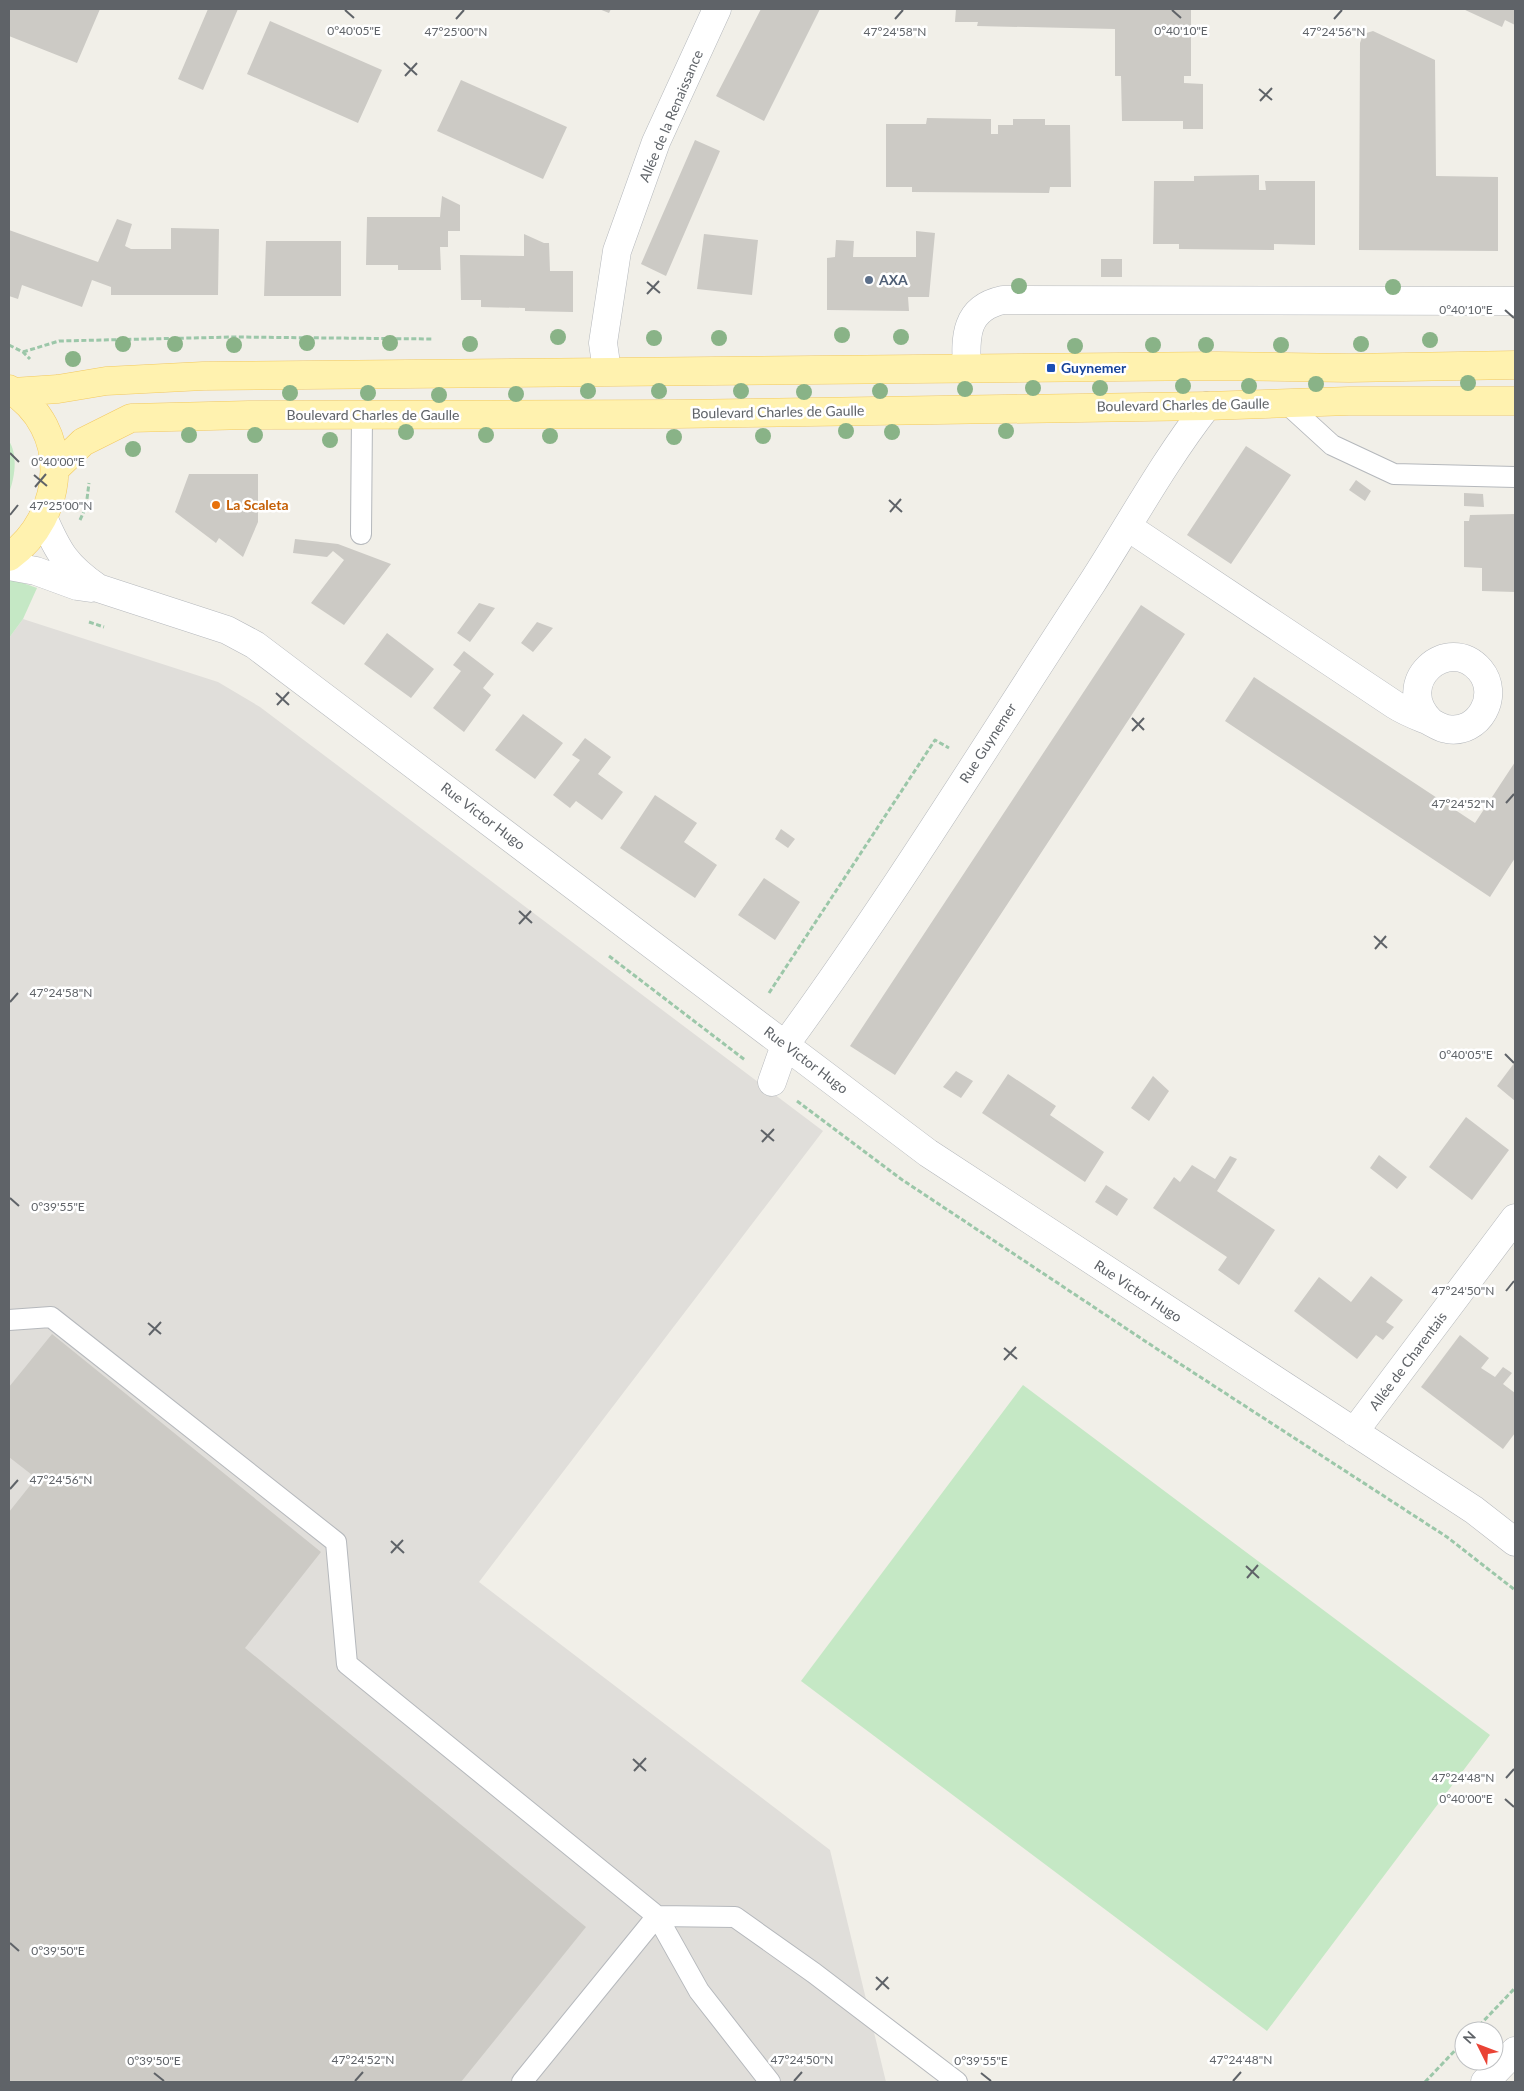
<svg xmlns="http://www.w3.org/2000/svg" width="1524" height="2091" viewBox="0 0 1524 2091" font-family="Lato,sans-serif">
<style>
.industrial{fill:#e0deda}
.green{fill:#c5e8c5}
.building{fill:#cccac5}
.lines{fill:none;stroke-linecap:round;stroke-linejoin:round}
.service-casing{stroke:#b5b8bc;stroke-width:22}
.minor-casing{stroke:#b5b8bc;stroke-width:29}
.primary-casing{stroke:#f2c960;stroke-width:29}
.path{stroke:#9cc7a9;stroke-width:3;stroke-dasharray:5 2.5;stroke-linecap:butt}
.service{stroke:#fff;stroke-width:20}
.minor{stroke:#fff;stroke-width:28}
.primary{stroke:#fff2af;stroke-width:28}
.tree{fill:#89b387}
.ticks{fill:none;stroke:#5f6368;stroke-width:2}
.service-dot{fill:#5c6f8a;stroke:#fff;stroke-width:2}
.transit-dot{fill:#1a4fb4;stroke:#fff;stroke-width:2}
.food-dot{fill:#e8710a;stroke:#fff;stroke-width:2}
.labels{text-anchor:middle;stroke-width:5;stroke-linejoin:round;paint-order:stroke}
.street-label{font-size:14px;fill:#5f6368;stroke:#fff}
.service-label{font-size:14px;font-weight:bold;fill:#4e5e75;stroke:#fff;text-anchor:start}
.transit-label{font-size:14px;font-weight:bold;fill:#164399;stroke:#fff;text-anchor:start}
.food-label{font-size:14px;font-weight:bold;fill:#c56008;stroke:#fff;text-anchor:start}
.ticks-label{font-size:12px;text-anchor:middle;fill:#5f6368;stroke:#fff;stroke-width:5;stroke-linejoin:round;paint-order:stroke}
</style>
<rect width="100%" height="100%" fill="#f1efe8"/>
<path class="industrial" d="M23,619l195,63 42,25 563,424 -344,451 351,268 56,232h-877v-1444z"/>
<path class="green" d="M9,441c9,14 6,36 0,52z
M9,578l28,10 -14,31 -14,19z
M1023,1385l467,350 -223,296 -466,-350z"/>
<path class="building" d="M9,9h91l-23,54 -68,-27z
M208,9h30l-35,81 -25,-11z
M599,9h12l-2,4z
M761,9h59l-56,112 -48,-25z
M956,9h235v67h-7v7l19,1v45h-20v-8h-61l-1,-45h-6v-47l-138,-3 1,-4h-23z
M1463,9h52v16l-10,-5 -3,7z
M270,21l112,49 -24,53 -111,-49z
M1373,31l62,29 1,116 62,1v74l-139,-1 1,-207 3,-9z
M461,80l106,47 -24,52 -106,-48z
M927,118l64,1v15h7v-9h15v-6h32v6h25l1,62h-21l-1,6 -137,-1v-5h-26v-63h40z
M695,140l25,11 -54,125 -25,-12z
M1259,175v15h7l-1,-9h50v64l-41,-1v6l-95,-1v-5h-26l1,-63h40v-5z
M442,196l18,9v26h-12v16h-8l1,23h-43v-5h-32l1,-48h73z
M117,219l15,5 -7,22 6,3h40v-21l48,1 -1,66h-107v-8l-19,-7 -10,27 -60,-22 -4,14 -9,-3v-66l89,32z
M916,231l19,2 -6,64h-21l1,14 -82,-1v-52l8,-1 1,-17 18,1 -1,16h63z
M524,234l20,9h5l1,28h23v41l-48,-1v-3l-44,-1v-7h-20l-1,-45 64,1z
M704,234l54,6 -6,55 -55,-6z
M266,241h75v55h-77z
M1101,259h21v18h-21z
M1246,446l45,29 -60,89 -44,-29z
M189,474h69v48l-15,35 -24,-19 -3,5 -41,-31z
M1356,480l15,11 -6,10 -16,-11z
M1464,493l19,1 1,13 -20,-1z
M1515,514v78l-33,-1v-23l-18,-1v-46h5l1,-6z
M295,539l43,5 53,20 -47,61 -33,-22 33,-43 -11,-9 -6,6 -34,-4z
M479,603l16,5 -25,34 -13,-9z
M1141,605l44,29 -290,441 -45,-29z
M537,622l16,6 -20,24 -12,-9z
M387,633l47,36 -23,29 -47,-34z
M464,651l30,23 -11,14 8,7 -27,37 -31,-24 28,-37 -8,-6z
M1254,677l221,146 40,-61v96l-25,39 -265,-176z
M523,714l40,29 -28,36 -40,-29z
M585,738l26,19 -13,17 25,18 -21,28 -26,-19 -6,7 -17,-13 27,-35 -8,-5z
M655,795l42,28 -13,19 33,23 -22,33 -75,-50z
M781,829l14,10 -7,9 -13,-9z
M764,878l36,24 -25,38 -37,-25z
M1515,1062v39l-18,-15z
M956,1071l17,10 -12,17 -18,-11z
M1008,1074l48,32 -6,9 54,37 -19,30 -103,-69z
M1153,1076l16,15 -20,30 -18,-13z
M1466,1117l43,33 -37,50 -43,-33z
M1379,1155l28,22 -10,12 -27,-21z
M1230,1156l7,3 -20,32 58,39 -36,55 -21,-15 9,-13 -74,-49 21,-31 6,5 12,-17 23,14z
M1106,1185l22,14 -11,17 -22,-14z
M1371,1276l32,24 -17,22 8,5 -11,13 -7,-5 -19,24 -63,-48 25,-34 32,25z
M52,1334l269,218 -76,96 341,279 -125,155h-452v-570l27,-34 -27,-21v-70z
M1460,1335l29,23 -8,10 14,9 8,-10 9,6 -9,11 12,9v40l-12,16 -82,-62z"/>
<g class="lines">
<g class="service-casing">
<path id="service" d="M1286,403l46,42 62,29 121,3
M361,534l1,-119
M9,1320l42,-3 285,225 11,122 310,252 78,1 79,56 143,109
M522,2082l135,-166 42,75 71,91"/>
</g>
<g class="minor-casing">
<path id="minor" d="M967,369c-2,-32 -2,-61 36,-69l512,1
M607,371l-4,-28 14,-92 39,-109 61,-133
M43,517c15,35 23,49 55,71l129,42 28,15 673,508 546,357 41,32
M1128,527l267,178c11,7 22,11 34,16 6,3 11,7 18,8 32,6 54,-34 33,-59 -32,-37 -88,13 -50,51
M9,566l27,5 41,15 14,2
M772,1082l13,-37c109,-149 206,-308 307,-462 38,-59 72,-122 115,-177
M1354,1432l161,-214
M1485,2082l30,-31"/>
</g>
<g class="primary-casing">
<path id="primary" d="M9,389c64,40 57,126 0,168
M13,392l45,-3 48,-8 97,-5 1014,-10 132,2 166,-3
M56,468l27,-26 48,-24 118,-3 427,-1 531,-8 142,-5h166"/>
</g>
<path class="path" d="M9,345l14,7 7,7
M23,352l36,-11 175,-4 198,2
M80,520l6,-13 3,-24
M89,622l15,5
M609,956l136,104
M769,993l166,-253 14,8
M797,1101l104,78 253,168 293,190 68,53
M1474,2031l41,-43
M1425,2082l39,-41"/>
<use href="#service" class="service"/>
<use href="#minor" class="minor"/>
<use href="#primary" class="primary"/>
</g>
<g class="tree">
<circle cx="1019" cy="286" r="8"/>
<circle cx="1393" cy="287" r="8"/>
<circle cx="842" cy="335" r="8"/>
<circle cx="558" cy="337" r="8"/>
<circle cx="901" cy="337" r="8"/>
<circle cx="654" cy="338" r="8"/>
<circle cx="719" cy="338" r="8"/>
<circle cx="1430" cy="340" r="8"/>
<circle cx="307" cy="343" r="8"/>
<circle cx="390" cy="343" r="8"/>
<circle cx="123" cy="344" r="8"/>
<circle cx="175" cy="344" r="8"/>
<circle cx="470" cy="344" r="8"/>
<circle cx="1361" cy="344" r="8"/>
<circle cx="234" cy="345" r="8"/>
<circle cx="1153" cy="345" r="8"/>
<circle cx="1206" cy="345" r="8"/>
<circle cx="1281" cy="345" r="8"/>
<circle cx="1075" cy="346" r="8"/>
<circle cx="73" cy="359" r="8"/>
<circle cx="1468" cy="383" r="8"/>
<circle cx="1316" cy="384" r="8"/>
<circle cx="1183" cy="386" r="8"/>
<circle cx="1249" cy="386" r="8"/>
<circle cx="1033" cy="388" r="8"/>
<circle cx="1100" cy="388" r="8"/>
<circle cx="965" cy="389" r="8"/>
<circle cx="588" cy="391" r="8"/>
<circle cx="659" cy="391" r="8"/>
<circle cx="741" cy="391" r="8"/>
<circle cx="880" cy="391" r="8"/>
<circle cx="804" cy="392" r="8"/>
<circle cx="290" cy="393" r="8"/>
<circle cx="368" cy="393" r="8"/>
<circle cx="516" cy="394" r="8"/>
<circle cx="439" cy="395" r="8"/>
<circle cx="846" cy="431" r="8"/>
<circle cx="1006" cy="431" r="8"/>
<circle cx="406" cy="432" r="8"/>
<circle cx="892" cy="432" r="8"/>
<circle cx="189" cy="435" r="8"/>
<circle cx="255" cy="435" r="8"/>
<circle cx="486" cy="435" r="8"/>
<circle cx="550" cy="436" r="8"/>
<circle cx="763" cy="436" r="8"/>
<circle cx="674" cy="437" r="8"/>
<circle cx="330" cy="440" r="8"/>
<circle cx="133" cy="449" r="8"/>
</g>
<path class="ticks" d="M345,10l9,8M1172,10l9,8M456,19l8,-9M895,19l8,-9M1334,19l8,-9M404,63l13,12M405,76l12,-13M1259,89l13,11M1260,101l12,-13M647,282l13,11M647,294l12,-13M1505,310l9,8M10,453l9,9M34,475l13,11M35,487l11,-13M889,500l13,12M890,512l11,-13M10,515l8,-10M276,693l13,12M277,705l12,-13M1132,718l12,12M1132,731l12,-13M1506,803l8,-9M519,911l13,12M519,924l12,-13M1374,936l13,12M1375,949l11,-13M10,1002l8,-9M1505,1054l9,9M761,1130l13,11M762,1142l12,-13M10,1198l9,8M1506,1291l8,-10M148,1323l13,11M149,1335l12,-13M1004,1348l13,11M1004,1360l12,-13M10,1489l8,-9M391,1541l13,12M391,1553l12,-13M1246,1566l13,12M1247,1578l11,-13M633,1759l13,12M634,1771l12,-13M1506,1778l8,-9M1505,1799l9,8M10,1943l9,8M876,1977l13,12M876,1990l12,-13M154,2073l10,8M981,2073l10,8M355,2081l8,-9M794,2081l8,-9M1233,2081l8,-9"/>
<circle class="service-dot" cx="869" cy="280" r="5"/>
<rect class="transit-dot" x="1046" y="363" width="10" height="10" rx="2.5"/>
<circle class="food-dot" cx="216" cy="505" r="5"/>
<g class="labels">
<g class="street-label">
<text transform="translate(671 116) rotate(-67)" y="5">Allée de la Renaissance</text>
<text transform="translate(1183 405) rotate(-1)" y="5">Boulevard Charles de Gaulle</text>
<text transform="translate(778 412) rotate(-1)" y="5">Boulevard Charles de Gaulle</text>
<text x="373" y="420">Boulevard Charles de Gaulle</text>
<text transform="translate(988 743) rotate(-57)" y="5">Rue Guynemer</text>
<text transform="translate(483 816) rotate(37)" y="5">Rue Victor Hugo</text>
<text transform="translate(806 1060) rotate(37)" y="5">Rue Victor Hugo</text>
<text transform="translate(1138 1291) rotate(33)" y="5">Rue Victor Hugo</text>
<text transform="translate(1408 1361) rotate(-53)" y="5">Allée de Charentais</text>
</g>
<g class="service-label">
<text x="879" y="285">AXA</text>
</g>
<g class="transit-label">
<text x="1061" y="373">Guynemer</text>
</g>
<g class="food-label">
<text x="226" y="510">La Scaleta</text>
</g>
</g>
<g class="ticks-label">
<text x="354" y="35">0°40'05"E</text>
<text x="1181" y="35">0°40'10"E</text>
<text x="895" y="36">47°24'58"N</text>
<text x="456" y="36">47°25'00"N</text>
<text x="1334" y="36">47°24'56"N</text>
<text x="1466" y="314">0°40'10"E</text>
<text x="58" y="466">0°40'00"E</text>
<text x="61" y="510">47°25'00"N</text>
<text x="1463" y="808">47°24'52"N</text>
<text x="61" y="997">47°24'58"N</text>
<text x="1466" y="1059">0°40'05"E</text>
<text x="58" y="1211">0°39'55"E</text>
<text x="1463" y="1295">47°24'50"N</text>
<text x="61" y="1484">47°24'56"N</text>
<text x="1463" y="1782">47°24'48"N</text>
<text x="1466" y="1803">0°40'00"E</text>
<text x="58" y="1955">0°39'50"E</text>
<text x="363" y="2064">47°24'52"N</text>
<text x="802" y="2064">47°24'50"N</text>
<text x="1241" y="2064">47°24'48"N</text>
<text x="154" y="2065">0°39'50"E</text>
<text x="981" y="2065">0°39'55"E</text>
</g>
<rect width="1524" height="2091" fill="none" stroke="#5f6368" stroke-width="20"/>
<g transform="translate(1479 2046) rotate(312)"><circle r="24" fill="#ffffff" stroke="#bfc1c3"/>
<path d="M0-4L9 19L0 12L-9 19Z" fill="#ea4335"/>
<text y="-8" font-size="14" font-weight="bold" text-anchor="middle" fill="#5f6368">N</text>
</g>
</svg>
